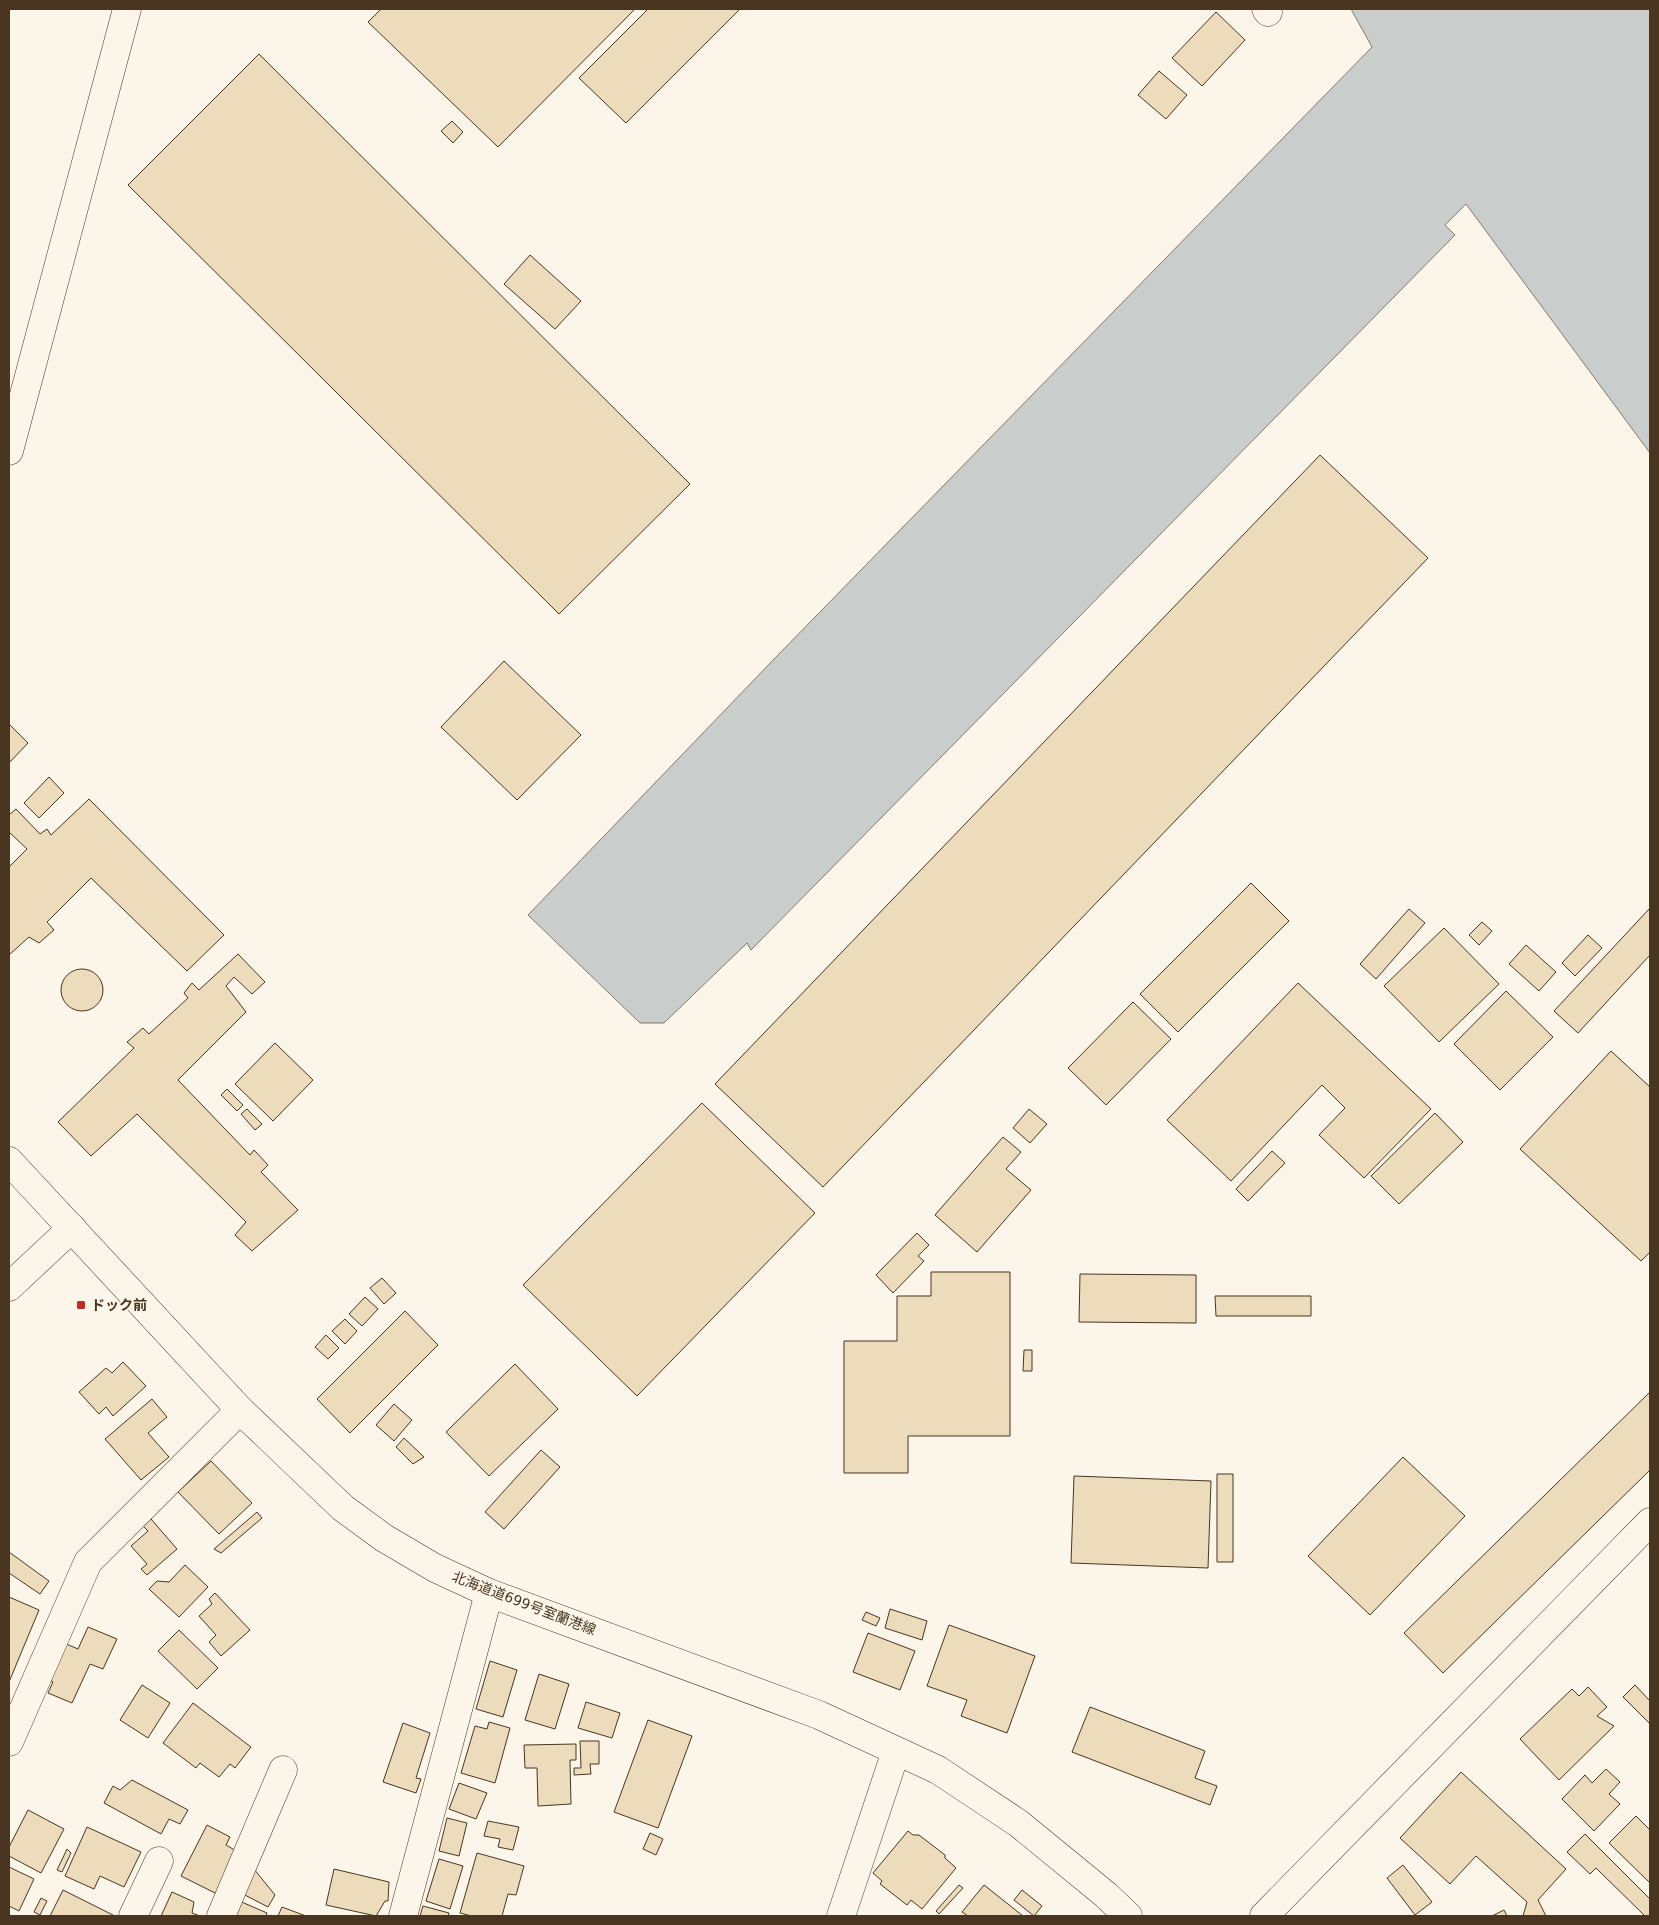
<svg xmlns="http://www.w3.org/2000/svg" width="1659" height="1925" viewBox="0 0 1659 1925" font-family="'DejaVu Sans','Noto Sans JP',sans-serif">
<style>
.water{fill:#c9cecd;stroke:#887966}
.building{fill:#ecdcbc;stroke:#4a3520}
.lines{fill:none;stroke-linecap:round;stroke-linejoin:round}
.minor-casing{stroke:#4a3520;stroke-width:29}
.major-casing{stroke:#4a3520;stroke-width:29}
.minor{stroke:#fbf6e9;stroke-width:28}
.major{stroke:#fbf6e9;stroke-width:28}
.poi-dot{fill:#c62828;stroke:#fbf6e9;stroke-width:2}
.labels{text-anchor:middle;stroke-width:4;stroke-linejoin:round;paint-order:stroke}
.poi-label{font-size:14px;font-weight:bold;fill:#4a3520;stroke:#fbf6e9;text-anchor:start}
.street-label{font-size:14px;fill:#4a3520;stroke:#fbf6e9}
</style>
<rect width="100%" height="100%" fill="#fbf6e9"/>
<path class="water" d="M1351,9h299v444l-184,-249 -21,21 10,10 -704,715 -4,-7 -83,80h-24l-112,-108 249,-259 595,-609z"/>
<path class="building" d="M381,9h254l-137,138 -130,-125z
M648,9h92l-114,114 -47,-45z
M1216,12l29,28 -43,46 -30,-28z
M259,54l431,430 -131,130 -431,-429z
M1159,71l28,24 -21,24 -28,-24z
M452,121l11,11 -10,11 -12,-12z
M530,255l51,46 -26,28 -51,-45z
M1320,455l108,103 -605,629 -108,-103z
M504,661l77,74 -64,65 -76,-73z
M9,724l19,19 -19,20z
M49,777l15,16 -25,25 -15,-15z
M89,799l135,136 -37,36 -96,-93 -44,44 7,8 -15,13 -10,-6 -20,18v-88l18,-18 -18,-17v-17l7,-6 24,25 7,-5 4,6z
M1251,883l38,38 -111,111 -38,-38z
M1650,908v47l-72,78 -24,-22z
M1409,909l16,14 -49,56 -16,-15z
M1482,922l10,9 -13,14 -10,-10z
M1444,928l55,56 -60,58 -55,-56z
M1588,935l14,13 -27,28 -13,-13z
M1526,945l30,27 -17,19 -30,-27z
M238,954l27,28 -13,12 -18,-17 -8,9 20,26 -68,68 72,75 4,-5 14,15 -7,7 37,38 -46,41 -17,-16 11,-13 -109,-108 -46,42 -33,-34 76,-74 -7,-6 16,-14 6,6 39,-36 -4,-5 8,-10 7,7z
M61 990a21 21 0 1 1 42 0a21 21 0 1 1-42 0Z
M1298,983l133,126 -67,69 -45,-43 26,-27 -23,-23 -91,96 -64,-61z
M1506,991l47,46 -53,53 -46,-46z
M1133,1002l38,37 -65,66 -38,-37z
M275,1043l38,37 -40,41 -38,-37z
M1611,1051l39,36v165l-9,9 -121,-112z
M227,1089l16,16 -6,6 -16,-16z
M702,1103l113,110 -178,183 -114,-111z
M247,1109l15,15 -7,6 -14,-16z
M1029,1109l18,15 -17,19 -17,-15z
M1435,1113l28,29 -64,62 -28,-28z
M1003,1137l18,15 -15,17 25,21 -54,62 -42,-37z
M1272,1151l13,12 -37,38 -12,-12z
M917,1233l12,12 -11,11 6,5 -31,32 -17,-18z
M931,1272h79v164h-102v37h-64v-132h53v-45h34z
M1080,1274l116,1v48l-117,-1z
M382,1278l14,15 -12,11 -14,-16z
M1215,1296h96v20h-95z
M365,1297l13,12 -16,17 -13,-12z
M405,1311l33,34 -88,88 -33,-34z
M345,1319l12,12 -12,13 -13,-13z
M326,1335l13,13 -11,11 -13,-12z
M1024,1350h8v21h-9z
M123,1362l23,24 -33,30 -7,-9 -7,7 -20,-22 27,-24 6,5z
M515,1364l43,45 -69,67 -43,-44z
M1650,1392v78l-207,203 -39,-40z
M152,1399l15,18 -19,16 21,24 -28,23 -36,-41z
M394,1404l18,16 -18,21 -18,-16z
M404,1438l20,19 -11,7 -17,-17z
M541,1450l19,17 -56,62 -19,-17z
M1403,1457l62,59 -95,99 -62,-59z
M211,1461l41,42 -33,31 -41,-42z
M1217,1474h16v88h-16z
M1074,1476l137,5 -3,87 -137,-5z
M257,1512l5,6 -41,35 -7,-4z
M151,1519l26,30 -30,26 -6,-6 6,-5 -16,-18 17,-15 -5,-5z
M9,1552l40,29 -9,13 -31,-21z
M185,1565l23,22 -29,30 -30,-28 8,-8 12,1z
M215,1593l35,37 -29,26 -12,-14 7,-7 -17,-19 13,-12 -3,-5z
M9,1597l30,13 -30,72z
M890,1609l37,12 -5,19 -37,-12z
M866,1612l14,6 -4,8 -14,-6z
M949,1625l86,31 -28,77 -46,-17 6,-16 -40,-14z
M88,1627l29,12 -14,30 -13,-5 -18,39 -24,-10 5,-11 -5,-3 16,-36 14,6z
M179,1630l39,38 -21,21 -39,-38z
M868,1633l47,18 -15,39 -47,-18z
M490,1661l27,9 -14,47 -27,-8z
M539,1674l30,10 -14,45 -30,-9z
M142,1685l28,18 -22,35 -28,-18z
M1635,1685l15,16v23l-27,-27z
M1588,1687l19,20 -10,9 17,10 -55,54 -39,-41 52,-50 7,7z
M586,1702l34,11 -8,25 -34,-10z
M193,1703l58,44 -16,21 -5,-4 -11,13 -19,-14 -4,5 -33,-25z
M1090,1707l115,44 -10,27 22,8 -7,19 -138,-53z
M648,1720l44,16 -34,92 -44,-16z
M489,1722l21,6 -15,55 -34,-10 14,-47 12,3z
M403,1723l27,10 -14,45 5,1 -5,14 -33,-11z
M580,1741h19v23h-9l1,10 -17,1v-7h7z
M576,1744v16h-6l1,44 -33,2 -1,-38h-12l-1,-23z
M1606,1769l14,13 -11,12 11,10 -26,27 -32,-32 23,-24 7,8z
M1461,1772l105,97 -28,31 8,16h-23l4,-14 -51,-46 -26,28 -50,-46z
M132,1780l56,30 -8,14 -11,-5 -8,15 -57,-31 9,-17 7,4z
M459,1783l28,10 -11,26 -27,-10z
M28,1810l36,19 -23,44 -32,-17v-9z
M1636,1816l14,14v53l-41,-40z
M447,1818l20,5 -8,33 -20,-5z
M488,1821l31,6 -6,23 -15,-3 2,-8 -16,-3z
M207,1825l23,12 -4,8 12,7 -21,42 -36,-18z
M87,1827l54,25 -17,35 -24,-11 -6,13 -29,-13z
M908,1831l5,4h6l26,20v3l11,10 -34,41 -11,-9 -4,5 -27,-21 2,-3 -9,-8z
M650,1833l13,6 -7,16 -13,-6z
M1585,1834l65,65v17h-5l-49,-48 -6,6 -23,-22z
M67,1849l4,4 -9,19 -5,-2z
M477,1853l47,13 -8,29 -8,-1 -6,22h-30l-12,-3z
M439,1859l24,7 -13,43 -24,-8z
M1403,1865l29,37 -17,13 -28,-37z
M9,1867l25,12 -15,32 -10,-5z
M254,1869l21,26 -7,12 -27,-14z
M334,1869l55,13 -1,19h-3l-9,15 -50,-11z
M959,1885l4,3 -24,26 -3,-3z
M984,1885l39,31h-55l-6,-4z
M63,1890l50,25 -1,1h-62z
M1022,1890l20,16 -8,10 -20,-16z
M172,1892l22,10 -2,11 8,3h-39z
M41,1898l6,3 -7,14 -6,-3z
M237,1900l30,13 -1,3h-35z
M423,1906l26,7 -1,3h-28z
M282,1907l24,9h-28z
M1504,1910l3,6h-15z"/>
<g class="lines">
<g class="minor-casing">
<path id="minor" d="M1266,9l2,3
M9,451l118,-442
M9,1287l63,-59
M9,1742l79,-180 152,-152
M133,1916l26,-55
M221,1916l62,-146
M403,1916l86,-323
M841,1916l55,-165
M1264,1916l386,-394"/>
</g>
<g class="major-casing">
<path id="major" d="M9,1161l231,249 103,98 41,30 51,30 54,25 330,122 119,55 80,53 88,72 22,21"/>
</g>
<use href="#minor" class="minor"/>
<use href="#major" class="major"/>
</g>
<rect class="poi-dot" x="76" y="1300" width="10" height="10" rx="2.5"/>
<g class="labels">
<g class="poi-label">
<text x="91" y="1310">ドック前</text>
</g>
<g class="street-label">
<text transform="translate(524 1603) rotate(21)" y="5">北海道道699号室蘭港線</text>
</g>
</g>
<rect width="1659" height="1925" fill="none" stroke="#4a3520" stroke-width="20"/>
</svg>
